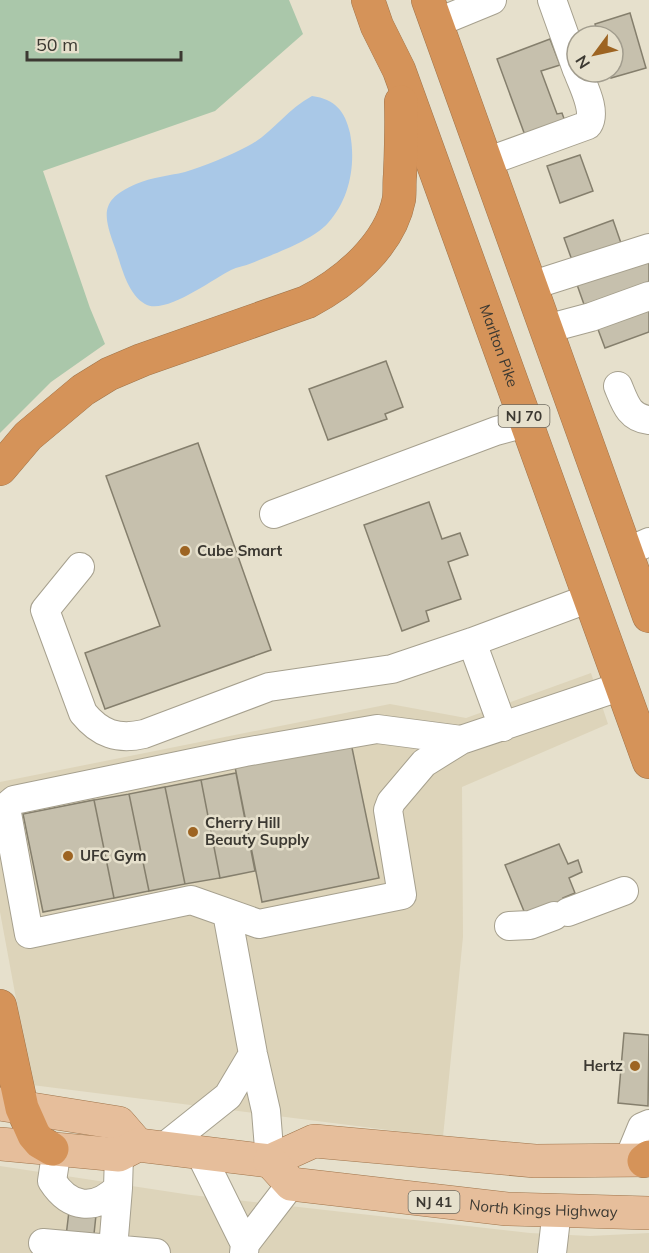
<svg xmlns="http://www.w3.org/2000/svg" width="649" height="1253" viewBox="0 0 649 1253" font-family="Mulish,sans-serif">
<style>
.built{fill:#ddd4ba}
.green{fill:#aac7aa}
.water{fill:#a9c8e7}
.building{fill:#c6c0ad;stroke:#857f6d;stroke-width:1.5}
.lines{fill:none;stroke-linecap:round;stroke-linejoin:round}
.minor-casing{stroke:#a6a08e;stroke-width:30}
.major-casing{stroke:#9f744b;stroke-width:34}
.highway-casing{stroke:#9f744b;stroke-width:34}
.minor{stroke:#fff;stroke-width:28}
.major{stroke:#e6be9b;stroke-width:33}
.highway{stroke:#d59359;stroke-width:33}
.poi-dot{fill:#9d6422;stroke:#e6e0cc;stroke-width:2}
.labels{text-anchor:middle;stroke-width:5;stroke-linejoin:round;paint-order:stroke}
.shield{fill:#e6e0cc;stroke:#6f6b60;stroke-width:1.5}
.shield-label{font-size:14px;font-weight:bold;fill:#3c3932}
.street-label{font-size:15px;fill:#3c3932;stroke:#e6e0cc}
.poi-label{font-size:15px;font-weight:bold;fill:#3c3932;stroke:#e6e0cc;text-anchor:start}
</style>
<rect width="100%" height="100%" fill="#e6e0cc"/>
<path class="built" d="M591,673l17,51 -146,63 1,150 -20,200 -411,-52 -32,-173v-130l390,-78 76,14z
M0,1166l191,29 339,38 60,3 59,-3v20h-649z"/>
<path class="green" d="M0,0h289l14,34 -88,77 -172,60 47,137 15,36 -54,38 -51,51z"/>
<path class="water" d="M312,96c23,3 33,15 38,37 6,31 0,66 -22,90 -15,17 -54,31 -76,40 -7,3 -15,4 -21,7 -18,9 -67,46 -86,34 -19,-11 -24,-41 -31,-59 -12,-33 -12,-46 22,-61 16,-7 32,-8 49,-12 20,-6 44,-16 63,-26 24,-12 39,-37 64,-50z"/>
<path class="building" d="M630,13l16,55 -35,10 -2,-6h4v-36h-15l-3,-12z
M550,39l10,26 -19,6 16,43 5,-1 4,11 -40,14 -29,-79z
M580,155l13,36 -33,12 -13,-37z
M613,220l9,26 -49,17 -9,-25z
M649,255v33l-63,22 -11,-31z
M649,305v27l-44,16 -9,-24z
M386,361l17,46 -18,7 2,5 -59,21 -19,-51z
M198,443l73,207 -166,59 -20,-56 75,-27 -54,-150z
M429,502l13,37 18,-6 8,22 -20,7 13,37 -35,12 3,10 -27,10 -38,-106z
M351,743l28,135 -117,24 -27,-135z
M236,773l19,98 -35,7 -19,-98z
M201,780l19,98 -35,6 -20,-97z
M165,787l20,97 -36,7 -20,-97z
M129,794l20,97 -35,7 -20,-98z
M94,800l20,98 -71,14 -20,-98z
M559,844l9,20 10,-4 4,12 -13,6 6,15 -12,5 7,18h-44l-21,-51z
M624,1033l25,2 -1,71 -30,-3z
M69,1211l27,4 -4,38h-28z"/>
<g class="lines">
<g class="minor-casing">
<path id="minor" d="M552,0l25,70
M436,23l56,-23
M486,162l102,-37c9,-14 -5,-39 -10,-53
M530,286l119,-38
M546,329l45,-12 58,-21
M618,386c7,17 11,32 31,34
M274,514l222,-83 30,-8
M626,552l23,-10
M80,567l-35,43 38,103c17,21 35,27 61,21l125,-47 123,-18 80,-27 118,-44
M472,642l31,85
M461,740l-37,23 -33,39 -3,8 14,85 -143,29 -68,-24 -162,34 -22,-121 1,-8 6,-5 231,-48 132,-23 84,11 161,-54
M568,912l56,-21
M227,913l26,141 13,57 4,50
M509,926l21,-1 24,-9
M164,1147l64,-51 25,-42
M52,1149l4,6 -4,26c18,28 43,30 66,7l1,-33
M199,1151l46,93
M628,1161l14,-34 7,-3
M43,1243l113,10
M113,1249l5,-61
M244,1253l1,-9 46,-60
M552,1253l5,-43"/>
</g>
<g class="major-casing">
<g id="major">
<path d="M0,1104l119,19 19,22"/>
<path d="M0,1144l119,11 19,-10 132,16 44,-20 221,20 114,-1"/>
<path id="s1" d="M270,1161l21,23 216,25 142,4"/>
</g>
</g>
<g class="highway-casing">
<g id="highway">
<path id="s2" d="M368,0l9,26 22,44 250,692"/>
<path d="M428,0l221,616"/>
<path d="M0,469l28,-33 55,-46 26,-16 33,-14 165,-58c39,-20 83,-57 92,-103 1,-8 0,-16 1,-24 1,-25 2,-48 1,-73"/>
<path d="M0,1006l22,102 12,27 6,7 12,7"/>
<path d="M644,1161l5,-4"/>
</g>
</g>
<use href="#minor" class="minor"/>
<use href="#major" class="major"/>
<use href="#highway" class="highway"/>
</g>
<g class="poi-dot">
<circle cx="185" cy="551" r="6"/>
<circle cx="193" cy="832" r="6"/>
<circle cx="68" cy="856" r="6"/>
<circle cx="635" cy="1066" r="6"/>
</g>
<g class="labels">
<g class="shield">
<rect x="498.5" y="405" width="51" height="22" rx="4.5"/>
<rect x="408.5" y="1191" width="51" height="22" rx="4.5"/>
</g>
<g class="shield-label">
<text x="524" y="421">NJ 70</text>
<text x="434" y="1207">NJ 41</text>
</g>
<g class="street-label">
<text dy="5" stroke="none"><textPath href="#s2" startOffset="370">Marlton Pike</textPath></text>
<text dy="5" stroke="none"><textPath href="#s1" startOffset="285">North Kings Highway</textPath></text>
</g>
<g class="poi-label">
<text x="197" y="556">Cube Smart</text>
<text x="205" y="828">Cherry Hill<tspan x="205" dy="17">Beauty Supply</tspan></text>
<text x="80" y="861">UFC Gym</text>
<text x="623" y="1071" text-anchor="end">Hertz</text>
</g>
</g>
<g transform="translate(595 54) rotate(237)"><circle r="28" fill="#e6e0cc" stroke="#a29d8e" stroke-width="1.5"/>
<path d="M0-4.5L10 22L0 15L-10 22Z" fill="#9d6422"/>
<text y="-9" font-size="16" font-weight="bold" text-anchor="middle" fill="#3c3932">N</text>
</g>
<path d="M27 51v9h154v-9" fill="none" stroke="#3c3932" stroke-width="3"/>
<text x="36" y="51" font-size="18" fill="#3c3932" stroke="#e6e0cc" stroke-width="4.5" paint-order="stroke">50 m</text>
</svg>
